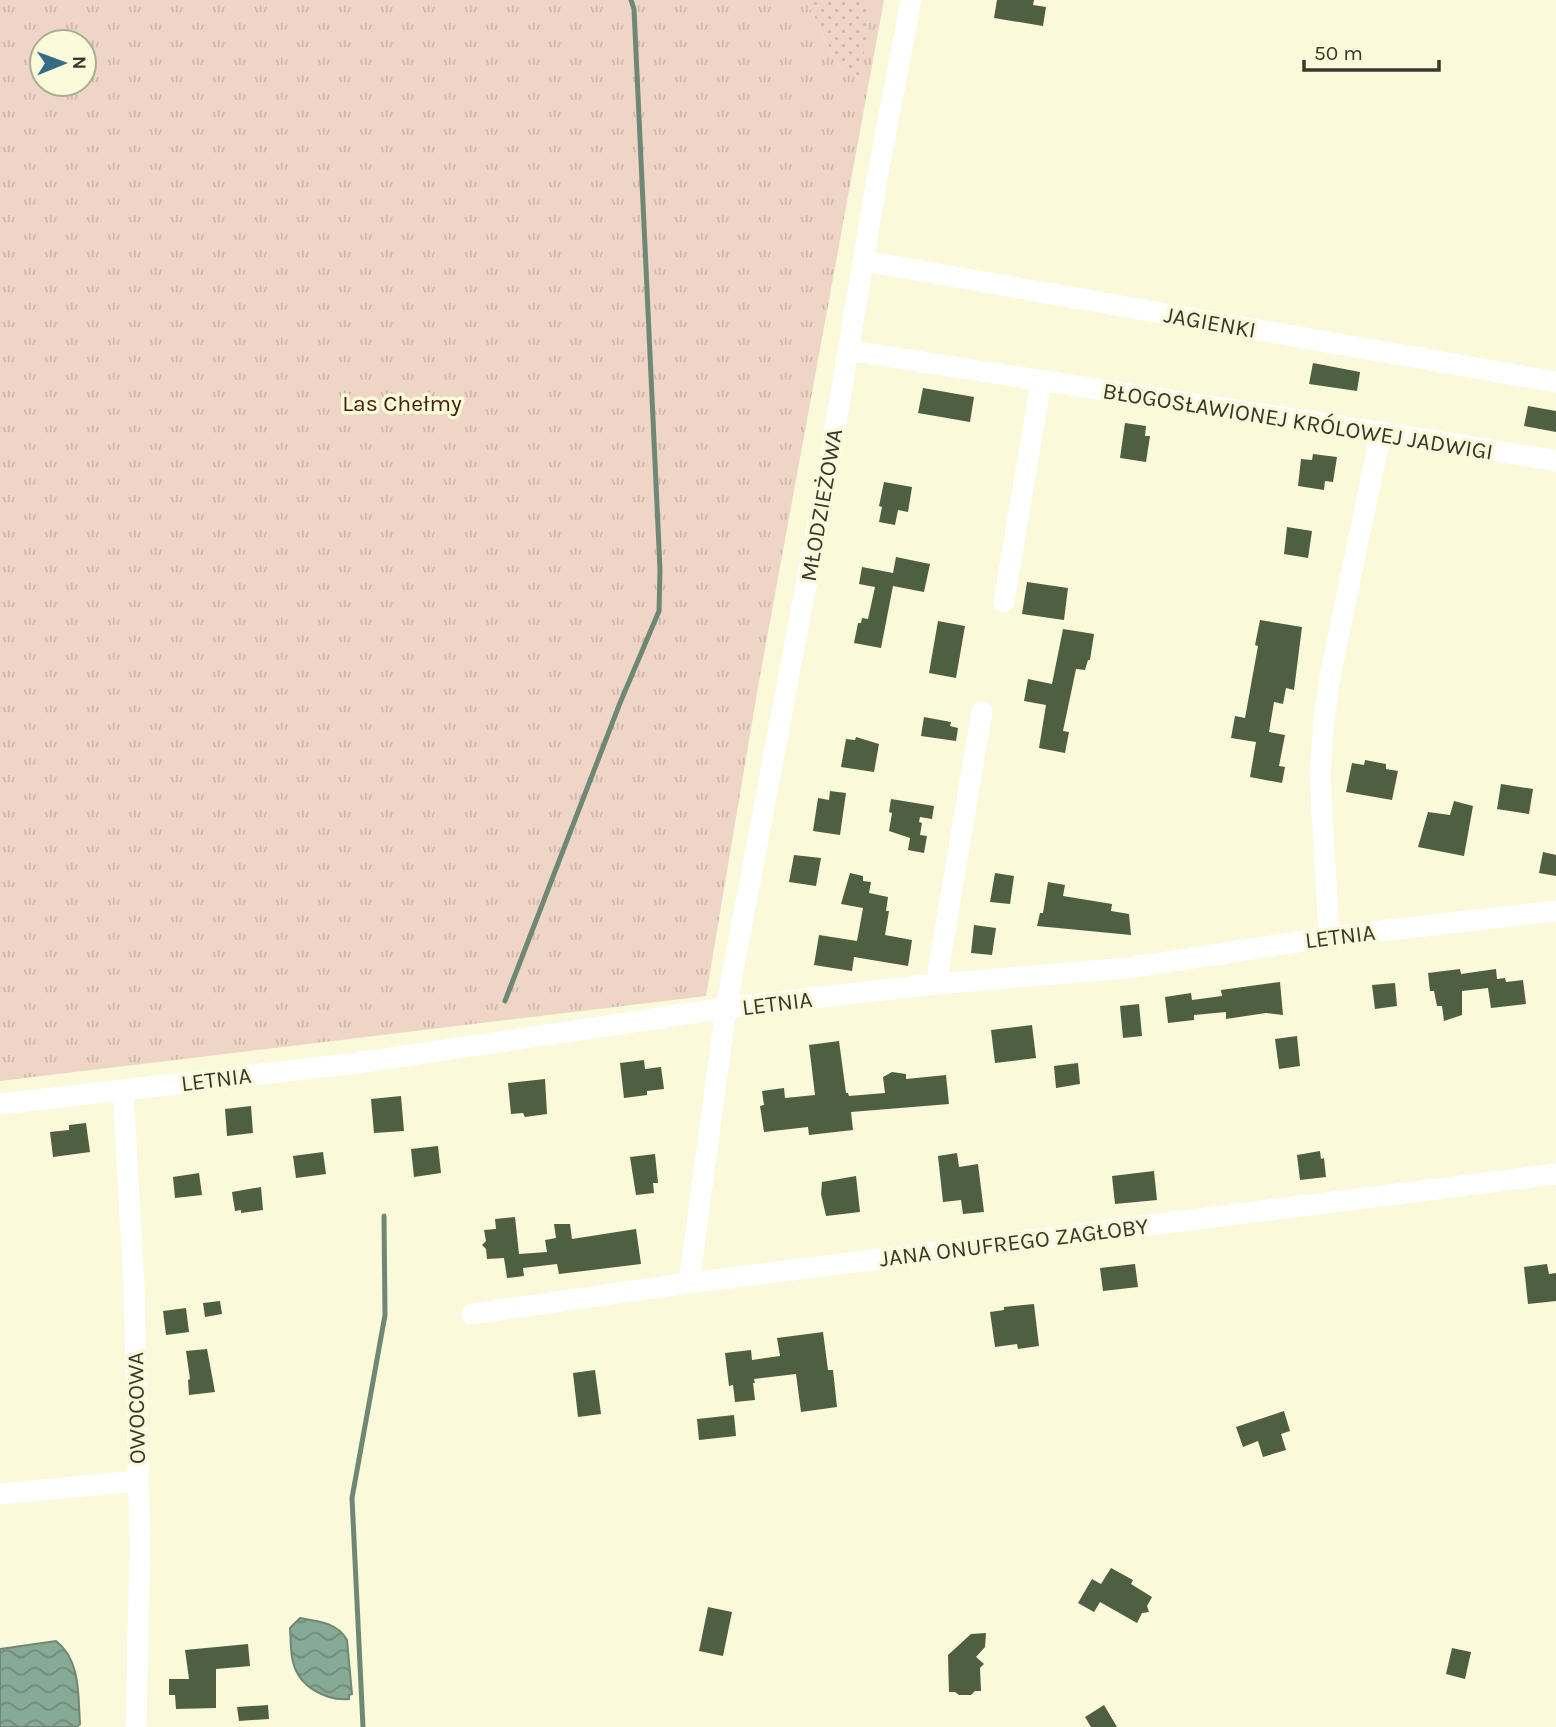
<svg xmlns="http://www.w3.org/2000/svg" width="1556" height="1727" viewBox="0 0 1556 1727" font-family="Karla,sans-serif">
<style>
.grass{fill:url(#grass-dots)}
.park{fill:url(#park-tufts);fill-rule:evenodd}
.water{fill:url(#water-waves);stroke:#6f8875;stroke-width:2}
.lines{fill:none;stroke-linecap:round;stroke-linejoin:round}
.stream{stroke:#6f8875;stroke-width:5}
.building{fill:#4f5f42}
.street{stroke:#fff;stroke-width:21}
.labels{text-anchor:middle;stroke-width:7;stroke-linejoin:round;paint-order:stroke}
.street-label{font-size:23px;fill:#38382c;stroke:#faf9da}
.park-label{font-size:23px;fill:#432108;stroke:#faf9da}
</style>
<defs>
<pattern id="grass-dots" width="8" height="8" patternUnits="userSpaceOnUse" patternTransform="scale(1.75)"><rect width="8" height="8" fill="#efd5c6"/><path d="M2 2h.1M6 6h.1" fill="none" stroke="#ceb8aa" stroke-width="1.8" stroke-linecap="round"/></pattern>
<pattern id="park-tufts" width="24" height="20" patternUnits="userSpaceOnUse" patternTransform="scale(1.75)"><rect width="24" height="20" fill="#efd5c6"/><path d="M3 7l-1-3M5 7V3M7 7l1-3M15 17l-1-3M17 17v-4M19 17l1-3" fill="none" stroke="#ceb8aa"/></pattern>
<pattern id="water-waves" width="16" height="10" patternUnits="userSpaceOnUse" patternTransform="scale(1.75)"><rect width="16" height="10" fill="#87aa94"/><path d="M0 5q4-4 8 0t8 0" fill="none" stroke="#6f8b79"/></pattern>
</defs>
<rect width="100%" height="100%" fill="#faf9da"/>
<path class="grass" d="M806,0h58l5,9 -7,72 -23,-14z"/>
<path class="park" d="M0,0h806l33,67 22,13 8,-70 -5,-10h20l-126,687 -52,309 -706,85zM42,42h42v42h-42z"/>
<path class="water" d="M300,1618c18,3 38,5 47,22l5,54 -3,1v4c-23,2 -50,-12 -56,-37 -3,-11 -2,-23 -3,-34z
M56,1641c25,19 22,55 24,83l-3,3h-77v-78z"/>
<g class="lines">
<path class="stream" d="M505,1001l115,-298 39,-92 1,-41 -26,-561 -3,-9
M363,1727l-11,-229 33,-183 -1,-99"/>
</g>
<path class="building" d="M997,0h37l-1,5 13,2 -3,19 -49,-8z
M1313,363l47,9 -3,19 -48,-7z
M923,388l51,9 -4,25 -52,-9z
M1528,406l28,5v21l-32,-6z
M1125,423l21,3 -1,10h5l-4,26 -26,-4z
M1313,454l24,3 -4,25 -8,-1 -1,9 -26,-4 3,-27 11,1z
M884,482l28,5 -4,25 -10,-2 -3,15 -16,-3 3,-15 -3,-1z
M1287,527l25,4 -4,27 -24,-4z
M896,557l34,7 -6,28 -31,-6 -12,62 -27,-5 4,-20h3l1,-5 6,1 7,-32 -16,-3 3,-17 31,6z
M1027,582l41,6 -4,32 -42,-6z
M1260,620l42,7 -8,63 -8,-2 -3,16 -9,-2 -5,30 16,3 -6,31 6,1 -3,16 -32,-6 6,-35 -25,-4 4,-22 10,2 13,-72 -3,-1z
M938,621l27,5 -9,52 -27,-5z
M1063,629l31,5 -4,26h-2l-3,10 -9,-1 -13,62 6,1 -4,21 -26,-5 7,-43 -22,-4 4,-22 24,5z
M924,717l27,5 -1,4 8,2 -2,13 -35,-5z
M856,737l23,7 -5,28 -33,-5 5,-28 9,1z
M1365,760l21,4v5l12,2 -6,29 -46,-8 6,-29 12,2z
M1501,784l32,5 -4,25 -32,-5z
M830,791l16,2 -6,42 -27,-4 5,-33 11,2z
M891,799l43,7 -2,13 -12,-2 -1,5 3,1 -2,12 7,1 -3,17 -16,-3 2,-12 -21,-7 3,-18 -3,-1z
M1454,801l19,5 -9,50 -46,-9 10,-35 22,3z
M1543,852l13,3v21l-17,-3z
M794,855l27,3 -5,28 -27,-4z
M850,873l13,3v5l8,1 -2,11 19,4 -2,14h3l-4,24 27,5 -4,26 -54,-9 -2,14 -38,-6 5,-30 38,6 6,-33 -22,-4z
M995,873l19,3 -4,28 -20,-2z
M1048,882l17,3 -2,11 49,8 -1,7 18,3 2,21 -94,-9 3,-13h3z
M974,925l22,3 -4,27 -21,-2z
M1460,969l1,5 35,-5 1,10 8,-1 1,4 17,-2 3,24 -35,4 -3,-20 -26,3v24l-18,6 -2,-15h-5l-3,-15h-4l-2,-18z
M1280,982l3,33 -17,-2 -40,6v-7l-32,3v5l-26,3 -3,-26 26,-4 1,7 30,-4 -1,-6z
M1395,983l2,23 -22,3 -3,-24z
M1139,1004l3,32 -19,2 -3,-32z
M1032,1025l4,33 -41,5 -4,-33z
M1297,1036l3,30 -21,3 -4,-30z
M839,1041l7,52h2l1,3 36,-3 -2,-16 9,-5 14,2v5l40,-4 3,29 -98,8 2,18 -44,5 -1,-8 -44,5 -4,-26 4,-1 -2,-14 22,-3 1,10 30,-3 -6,-50z
M644,1060l1,9 16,-2 3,22 -17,2v4l-23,3 -4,-35z
M1078,1063l2,21 -24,4 -2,-22z
M545,1079l2,35 -22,3 -2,-4 -12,1 -3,-31z
M401,1096l3,35 -30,2 -3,-34z
M251,1106l2,27 -26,3 -2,-27z
M86,1123l4,29 -37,5 -3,-25 19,-2v-5z
M438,1146l3,27 -27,4 -3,-28z
M1320,1151l1,8 3,-1 2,19 -26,3 -3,-25z
M323,1152l3,22 -30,4 -3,-22z
M957,1153l2,14 19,-3 6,48 -21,2 -2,-14 -18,2 -5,-46z
M655,1154l3,29h-5l1,10 -18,2 -6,-38z
M1154,1171l3,29 -42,4 -3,-28z
M199,1173l3,22 -27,3 -2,-21z
M856,1176l4,36 -34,4 -5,-22 1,-12z
M261,1187l2,23 -22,3v-3l-6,1 -3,-19z
M515,1217l4,37 28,-2 -2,-12 11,-2 -2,-14h16l2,15 64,-10 5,35 -82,10 -2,-10 -34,4 1,8 -17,2 -3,-20 -17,1 -1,-10 -4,-4 4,-4 -2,-11 12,-1 -1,-10z
M1135,1264l3,23 -35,4 -3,-23z
M1547,1264l2,10 7,-1v28l-28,3 -4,-37z
M220,1301l2,13 -17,3 -2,-14z
M1034,1304l5,42 -21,3 -1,-5 -22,3 -5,-35 14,-2v-3z
M186,1308l3,24 -23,3 -3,-24z
M823,1332l5,38h5l4,37 -36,5 -5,-38 -42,5 1,4h-2l2,17 -20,2 -2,-17 -4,1 -4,-33 26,-3 1,10 28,-4 -3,-18z
M207,1349l8,43 -26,3 -1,-15 2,-1 -4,-28z
M595,1370l6,44 -23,3 -5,-44z
M1284,1411l6,20 -9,3 5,16 -23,7 -5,-16 -15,6 -7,-20z
M734,1415l2,21 -37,4 -2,-21z
M1111,1568l22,12 -2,4 21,13 -5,9 2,6 -7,1 -5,10 -37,-21 -6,10 -16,-9 14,-24 9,5z
M708,1607l24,5 -9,44 -24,-5z
M986,1633l-1,14 -9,10 8,7 -4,4 1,23h-6l-4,4h-12l-4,-3h-6l-1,-37 23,-21z
M248,1644l2,22 -34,3v39l-40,1 -1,-14h-6v-16h20l-4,-29z
M1452,1648l19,4 -6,27 -19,-5z
M268,1705l1,14 -30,2 -2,-14z
M1104,1705l13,22h-26l-6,-10z"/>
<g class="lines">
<path class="street" d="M864,261l692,121
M848,350c236,39 472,70 708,111
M1004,602l37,-220
M1329,937l-9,-163 4,-56 7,-46 50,-241
M936,984l46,-272
M123,1090l11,197 6,261 -4,179
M0,1104l358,-41 368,-55 210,-24 192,-16 201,-31 227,-26
M689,1283l37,-275 103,-544 48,-285 34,-179
M472,1314l217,-31 867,-109
M0,1494l137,-13"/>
</g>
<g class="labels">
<g class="street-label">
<text transform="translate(1210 322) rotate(10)" y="8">JAGIENKI</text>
<text transform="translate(1298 421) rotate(9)" y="8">BŁOGOSŁAWIONEJ KRÓLOWEJ JADWIGI</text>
<text transform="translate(821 505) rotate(-80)" y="8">MŁODZIEŻOWA</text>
<text transform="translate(1340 936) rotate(-7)" y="8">LETNIA</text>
<text transform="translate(777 1003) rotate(-7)" y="8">LETNIA</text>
<text transform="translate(216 1079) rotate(-7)" y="8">LETNIA</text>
<text transform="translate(1014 1242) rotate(-7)" y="8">JANA ONUFREGO ZAGŁOBY</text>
<text transform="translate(136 1408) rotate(-91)" y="8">OWOCOWA</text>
</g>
<g class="park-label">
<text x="402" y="411">Las Chełmy</text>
</g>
</g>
<g transform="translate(63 63) rotate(89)"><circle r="33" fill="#faf9da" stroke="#acac94" stroke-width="2"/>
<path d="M0-5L12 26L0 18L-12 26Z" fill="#366a86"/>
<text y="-10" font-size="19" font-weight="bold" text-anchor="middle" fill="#38382c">N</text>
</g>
<path d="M1304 60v10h135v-10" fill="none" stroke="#38382c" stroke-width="3.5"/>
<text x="1314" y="60" font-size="21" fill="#38382c" stroke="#faf9da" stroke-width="5" paint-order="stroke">50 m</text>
</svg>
